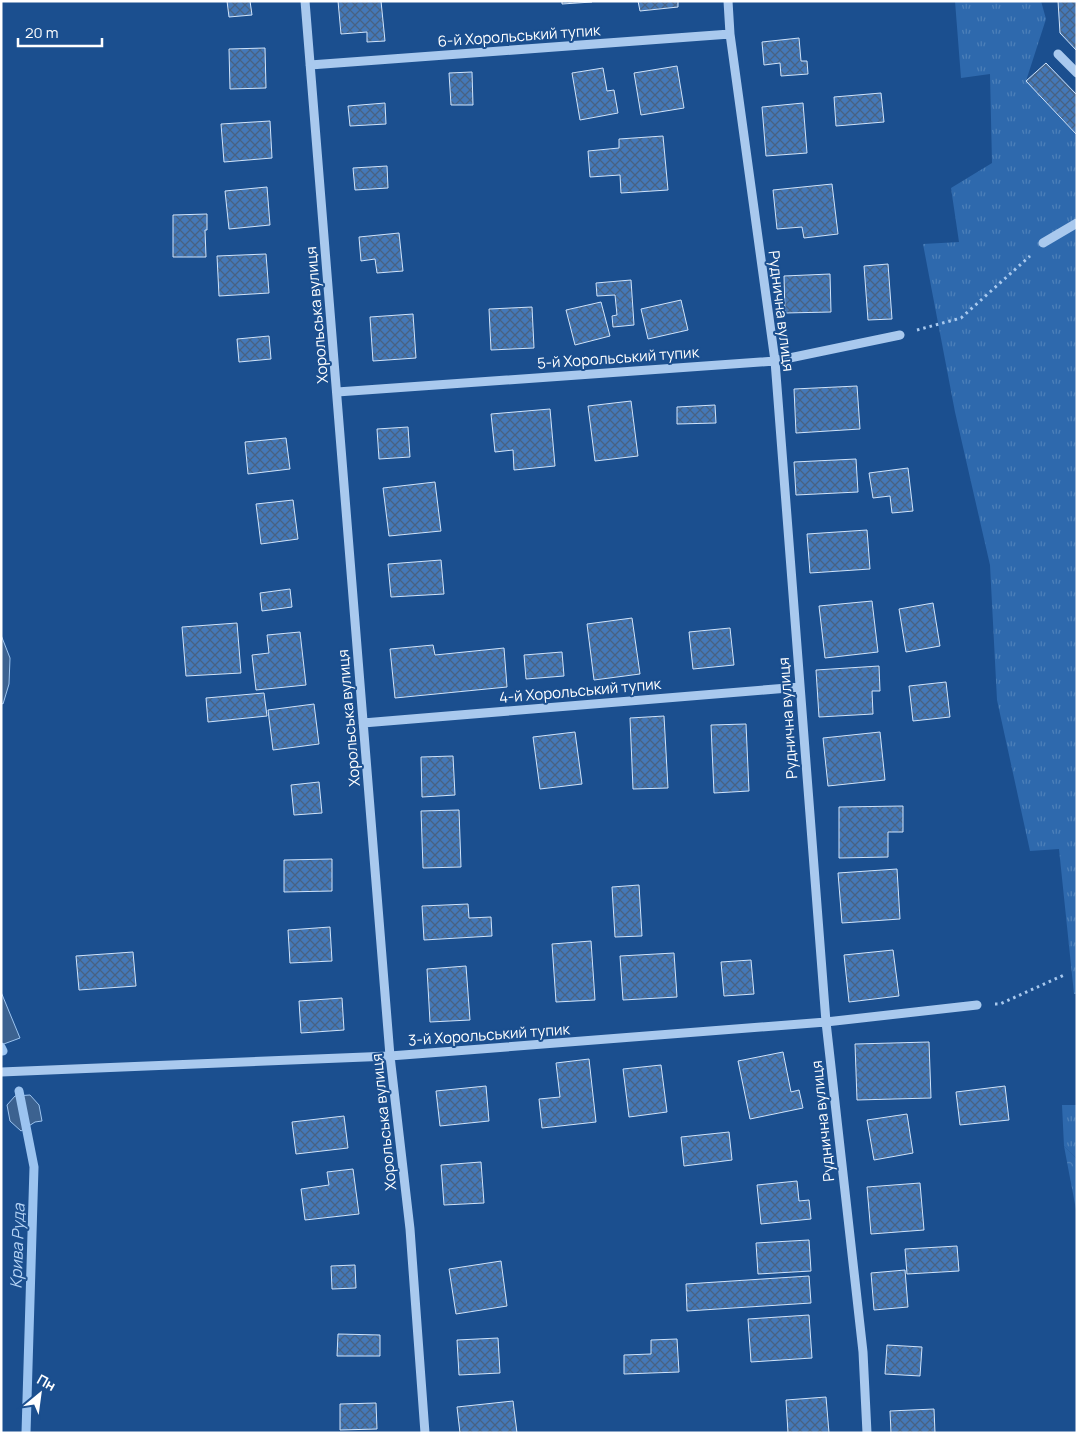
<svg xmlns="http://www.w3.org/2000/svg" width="1078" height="1434" viewBox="0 0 1078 1434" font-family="Manrope,sans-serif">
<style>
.grass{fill:url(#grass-tufts)}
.forest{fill:url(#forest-crowns)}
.water{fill:#3c6290;stroke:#9cc4f0}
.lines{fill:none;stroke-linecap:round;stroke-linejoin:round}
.stream{stroke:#9cc4f0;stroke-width:9}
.building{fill:url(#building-cross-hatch);stroke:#cfe3fa}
.path{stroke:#a9c9ee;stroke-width:3;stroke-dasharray:2.5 4;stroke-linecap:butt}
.minor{stroke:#a9c9ee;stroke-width:9}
.labels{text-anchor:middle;stroke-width:4;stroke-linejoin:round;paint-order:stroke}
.street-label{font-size:15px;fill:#fff;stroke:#1b4f8f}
.water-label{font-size:16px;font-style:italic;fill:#b5d3f5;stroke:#1b4f8f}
</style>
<defs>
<pattern id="grass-tufts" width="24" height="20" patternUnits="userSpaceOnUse" patternTransform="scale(1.25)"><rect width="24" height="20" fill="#2e69ad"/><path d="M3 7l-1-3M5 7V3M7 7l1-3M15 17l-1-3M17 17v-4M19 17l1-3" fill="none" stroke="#4d80b9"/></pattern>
<pattern id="forest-crowns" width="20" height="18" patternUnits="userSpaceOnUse" patternTransform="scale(1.25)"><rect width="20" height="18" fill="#2e69ad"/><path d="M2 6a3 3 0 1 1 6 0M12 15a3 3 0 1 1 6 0" fill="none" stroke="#4d80b9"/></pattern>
<pattern id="building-cross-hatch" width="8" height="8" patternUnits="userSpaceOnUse" patternTransform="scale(1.25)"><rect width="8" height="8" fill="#4478b7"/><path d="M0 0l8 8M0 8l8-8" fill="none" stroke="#486282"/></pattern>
</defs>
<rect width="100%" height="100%" fill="#1b4f8f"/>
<path class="grass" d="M955,1h86l5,18 -20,62 51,54v859h-3l-15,-145 -29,2 -33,-151 -7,-135 -35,-153 -32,-168 36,-2 -8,-54 41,-25 -2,-89 -29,4z
M1062,1105h15v54l-13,-13z"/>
<path class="forest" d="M1064,1146l13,13v56z"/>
<path class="water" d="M1,635l9,23 -1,26 -6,20 -2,-1z
M1,992l19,46 -19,7z
M30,1095l9,10 3,16 -7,1 -14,9 -11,-10 -3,-16 8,-9z"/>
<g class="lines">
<path class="stream" d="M1,1047l2,4
M19,1091l15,76 -8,266"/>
</g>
<path class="building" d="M227,1h23l2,14 -23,2z
M338,1h43l4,40 -18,1v-10l-26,2z
M562,1h30v1l-30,2z
M638,1h40v6l-38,4z
M1058,1h19v50l-17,-18z
M799,38l2,23h6l1,13 -27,2 -1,-13 -16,2 -2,-23z
M265,48l1,40 -36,1 -1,-40z
M1046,63l31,32v40l-51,-54z
M677,66l7,42 -43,7 -7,-42z
M603,68l4,23 7,-1 4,23 -38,7 -8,-47z
M472,72l1,33h-22l-2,-32z
M881,93l3,29 -48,4 -2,-29z
M385,103l1,21 -36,2 -2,-20z
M803,103l4,50 -41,3 -4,-49z
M270,121l2,37 -48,4 -3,-38z
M663,136l5,54 -47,3 -1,-18 -30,2 -2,-26 31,-3v-9z
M387,166l1,22 -33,2 -2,-22z
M832,184l6,50 -34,4 -2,-11 -25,2 -4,-39z
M267,187l3,38 -41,4 -4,-38z
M207,214v16h-2l1,27h-33v-42z
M399,233l4,38 -26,2 -2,-14 -14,2 -2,-24z
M266,254l3,39 -50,3 -2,-40z
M888,264l4,55 -24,1 -4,-54z
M830,274l1,38 -46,1 -1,-37z
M631,280l3,45 -21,2 -1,-11 5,-1 -2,-20 -18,1 -1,-13z
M681,300l7,30 -40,9 -7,-30z
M601,302l9,34 -35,9 -9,-35z
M532,307l2,41 -43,2 -2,-41z
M413,314l3,44 -43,3 -3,-44z
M269,336l2,23 -32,3 -2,-23z
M857,386l3,43 -64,4 -2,-44z
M631,401l7,55 -43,5 -7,-55z
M715,405l1,18 -39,1v-17z
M550,409l5,57 -41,4 -1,-20 -18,2 -4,-38z
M408,427l2,30 -31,2 -2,-30z
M286,438l4,31 -42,5 -3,-32z
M856,459l2,33 -62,3 -2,-33z
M908,468l5,43 -21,2 -2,-17 -17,2 -4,-25z
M435,482l6,49 -52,5 -6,-48z
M293,500l5,39 -37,5 -5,-40z
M867,530l3,39 -60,4 -3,-39z
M441,560l3,34 -53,3 -3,-33z
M290,589l2,18 -30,4 -2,-18z
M872,601l6,51 -53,6 -6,-52z
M933,603l7,43 -34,6 -7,-43z
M632,618l8,56 -46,6 -7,-56z
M237,623l4,50 -55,3 -4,-49z
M730,628l4,37 -41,4 -4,-37z
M300,632l6,53 -50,5 -4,-35 17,-2 -2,-18z
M433,645l2,10 69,-7 3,39 -112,11 -5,-49z
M562,652l2,24 -38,3 -2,-24z
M879,666l1,25h-8l1,23 -54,3 -3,-47z
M946,682l4,35 -37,4 -4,-35z
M264,693l3,23 -59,6 -2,-24z
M314,704l5,40 -46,6 -5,-40z
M664,716l4,72 -35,1 -3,-71z
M746,724l3,67 -35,2 -3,-68z
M575,732l7,52 -42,5 -7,-52z
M880,732l5,48 -57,6 -5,-48z
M453,756l2,39 -33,2 -1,-40z
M319,782l3,31 -28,2 -3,-30z
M903,806v26h-15v25l-49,1v-51z
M459,810l2,57 -38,1 -2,-57z
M332,859v32l-48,1v-32z
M897,869l3,50 -58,4 -4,-50z
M639,885l3,51 -27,1 -3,-50z
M468,904l1,14 22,-1 1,19 -68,4 -2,-34z
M330,927l2,34 -42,2 -2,-33z
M591,941l4,59 -39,2 -4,-58z
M893,950l6,46 -50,6 -5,-47z
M133,952l3,34 -57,4 -3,-34z
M674,953l3,44 -54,3 -3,-44z
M751,960l3,34 -30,2 -3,-34z
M466,966l4,54 -40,2 -3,-53z
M342,998l2,32 -43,3 -2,-32z
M929,1042l2,56 -74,2 -2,-56z
M783,1052l8,40 8,-2 4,18 -53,11 -12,-58z
M589,1059l7,63 -54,6 -3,-29 21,-2 -4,-34z
M661,1065l6,47 -38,5 -6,-48z
M486,1086l3,35 -49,5 -4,-35z
M1005,1086l4,34 -49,5 -4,-33z
M907,1114l6,39 -39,7 -7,-40z
M344,1116l4,32 -52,6 -4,-32z
M729,1132l3,28 -48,6 -3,-29z
M481,1162l3,41 -40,2 -3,-40z
M353,1169l6,45 -54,6 -4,-31 28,-4 -2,-13z
M797,1181l2,20 10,-1 2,19 -50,5 -4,-39z
M920,1183l4,47 -53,4 -4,-47z
M809,1240l2,31 -53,3 -2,-31z
M957,1246l2,25 -52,3 -2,-25z
M501,1261l6,45 -51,8 -7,-45z
M355,1265l1,23 -24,1 -1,-23z
M905,1270l3,37 -34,3 -3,-37z
M809,1276l2,27 -124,8 -1,-27z
M809,1315l3,43 -61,4 -3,-43z
M338,1334l42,1v21h-43z
M498,1338l2,35 -41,2 -2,-35z
M677,1339l2,33 -55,2v-19l27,-1v-14z
M887,1345l35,2 -2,29 -35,-2z
M826,1397l3,36h-41l-2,-33z
M513,1401l4,32h-57l-3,-26z
M376,1403l1,26 -37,1v-26z
M934,1409l1,24h-44l-1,-22z"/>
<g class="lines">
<path class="path" d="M917,330l44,-12 69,-62
M995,1004h5l64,-29"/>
<path class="minor" d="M305,1l85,1055 20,173 15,204
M728,1l2,33 45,327 51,661 37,330 4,81
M1058,54l19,19
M310,65l420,-31
M1043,243l34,-20
M337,392l438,-31 125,-26
M363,723l437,-36
M1,1072l389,-16 436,-34 151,-17"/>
</g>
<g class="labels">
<g class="street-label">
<text transform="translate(519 36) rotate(-4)" y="5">6-й Хорольський тупик</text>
<text transform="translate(781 311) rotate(83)" y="5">Руднична вулиця</text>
<text transform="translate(317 315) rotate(-95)" y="5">Хорольська вулиця</text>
<text transform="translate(618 358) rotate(-4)" y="5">5-й Хорольський тупик</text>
<text transform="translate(580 691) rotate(-5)" y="5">4-й Хорольський тупик</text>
<text transform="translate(349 718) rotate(-95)" y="5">Хорольська вулиця</text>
<text transform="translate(788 718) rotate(-94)" y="5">Руднична вулиця</text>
<text transform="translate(489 1035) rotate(-4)" y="5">3-й Хорольський тупик</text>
<text transform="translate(823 1121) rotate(-96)" y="5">Руднична вулиця</text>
<text transform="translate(384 1122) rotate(-96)" y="5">Хорольська вулиця</text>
</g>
<g class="water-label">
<text transform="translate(17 1246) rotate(-88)" y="6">Крива Руда</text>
</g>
</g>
<rect width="1078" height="1434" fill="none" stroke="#ffffff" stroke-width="5"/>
<g transform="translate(40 1394) rotate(29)" stroke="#1b4f8f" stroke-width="4" paint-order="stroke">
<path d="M0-4L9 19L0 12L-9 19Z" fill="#ffffff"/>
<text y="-8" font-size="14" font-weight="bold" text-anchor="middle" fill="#ffffff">Пн</text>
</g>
<path d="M18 38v8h84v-8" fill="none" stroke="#ffffff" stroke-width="2.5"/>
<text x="25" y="38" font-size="15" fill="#ffffff" stroke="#1b4f8f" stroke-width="4" paint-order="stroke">20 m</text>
</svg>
